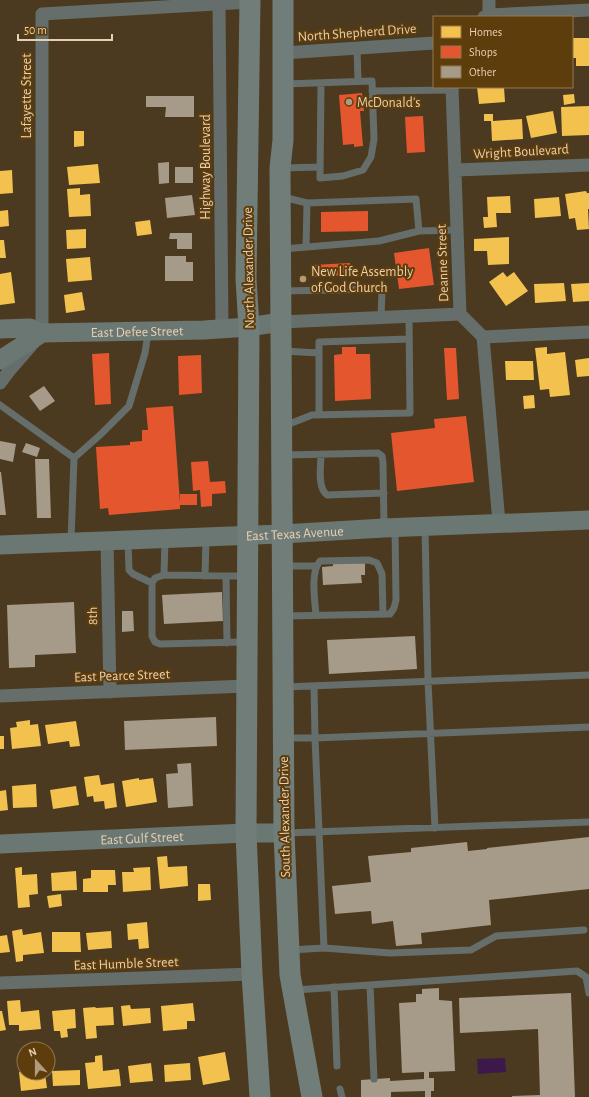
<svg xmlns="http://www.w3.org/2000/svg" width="589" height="1097" viewBox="0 0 589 1097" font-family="'Alegreya Sans',sans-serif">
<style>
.water{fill:#3c194a}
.homes{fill:#f2c14e}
.shops{fill:#e4572e}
.building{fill:#a69a89}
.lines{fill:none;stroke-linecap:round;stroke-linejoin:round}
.lane{stroke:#656e6a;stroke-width:7}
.street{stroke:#656e6a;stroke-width:13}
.secondary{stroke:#6b7772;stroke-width:19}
.primary{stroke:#707d79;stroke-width:21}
.poi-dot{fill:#b09b7e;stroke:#5e3d0c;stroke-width:1.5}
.labels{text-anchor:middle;stroke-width:4;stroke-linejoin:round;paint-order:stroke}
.street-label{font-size:14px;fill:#e7cfb1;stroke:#5e3d0c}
.poi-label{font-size:14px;fill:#e7cfb1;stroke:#5e3d0c;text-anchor:start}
</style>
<rect width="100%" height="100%" fill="#4b3a1f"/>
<path class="water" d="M505,1058l1,14 -28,2 -1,-15z"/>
<path class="homes" d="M572,38h17v28h-13v-8h-4z
M477,87h27l1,15 -26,2z
M574,94l1,9 -11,2 -1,-10z
M589,106v29l-27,1 -1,-29z
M553,111l4,22 -26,5 -5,-22z
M484,114h9v7l29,-2 1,20 -31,2 -1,-20h-7z
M74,131h10v15l-10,1z
M98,164l2,19 -31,2 -2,-18z
M12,170l1,23 -13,1v-23z
M80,188v7l10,-1 1,22 -22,1 -2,-28z
M586,191l1,2h2v16h-1l1,20 -12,1 -2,-12 -6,1 -4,-25z
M510,196l1,17h-15l1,14 -13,1 -1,-11h5l-1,-20z
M559,197l2,19 -26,2 -1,-19z
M8,210l1,16 -9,1v-16z
M150,220l2,14 -15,2 -2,-14z
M86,229v19l-19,1 -1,-19z
M509,237v27l-21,1 -1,-14h-13v-12z
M0,240h4l2,18h-6z
M90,257l2,23 -24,2 -2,-23z
M11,272l4,31 -15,2v-31z
M503,272l4,5 7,-5 14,19 -22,15 -17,-24z
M564,283l2,18 -31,2 -1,-19z
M589,283v18l-16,1 -2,-18z
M82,292l3,18 -19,3 -2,-18z
M547,347v7l18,-2 5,43 -20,2 -1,-8 -9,1 -5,-42z
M589,358v18l-12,1 -2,-17z
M505,361h28l1,19h-28z
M534,395l1,13 -11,1 -1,-13z
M30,720v5l8,-1 3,22 -29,3 -2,-21 7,-1 -1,-5z
M76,721l4,25 -10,1 -1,-6 -21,3 -3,-19z
M0,736h4v13h-4z
M99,775l2,10 13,-2 3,24 -12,2 -1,-8 -10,1 -1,-6 -6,1 -3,-20z
M139,778v2l14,-2 4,24 -31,5 -4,-26z
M36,784l1,23 -24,1 -1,-22z
M76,786l3,19 -26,4 -3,-19z
M6,790l2,20 -8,1v-20z
M167,856l1,11 19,-1 1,20 -28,3 -3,-32z
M22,867v8l15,-1 1,20 -9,1 1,12 -12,1 -3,-40z
M150,867l1,23 -28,2 -1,-20h12l-1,-4z
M91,870h24l1,15h-8v7h-25v-13l8,-1z
M76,871l1,19 -25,1 -1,-18z
M198,884h12l1,16 -13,1z
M61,894l1,12 -13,2 -2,-12z
M147,922l2,26 -10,1 -1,-10 -10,1 -1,-16z
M22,929l1,6 18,-3 3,21 -21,2v6l-7,1 -4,-31z
M111,931l1,17 -24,2 -2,-17z
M52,932h28l1,20h-29z
M7,935l3,17 -10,1v-17z
M20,1000l1,12 18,-2 2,19 -22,2v-6h-10l-2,-24z
M193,1003l2,18h-8v8l-24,2 -2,-25z
M130,1005l1,4 19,-1 1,15 -28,3 -2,-20z
M95,1007l1,1 17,-1 1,18 -18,1 1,12 -11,1 -3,-31z
M75,1009l1,19 -9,1 1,8 -7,1 -1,-7h-6l-2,-20z
M0,1011h2l4,19 -6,1z
M225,1052l5,28 -27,5 -5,-28z
M102,1055l1,16 16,-2 2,17 -33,3 -3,-26 10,-1v-6z
M151,1063l2,18 -23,2 -2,-17z
M190,1063l1,17 -26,2 -1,-17z
M80,1070v15l-27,1 -1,-15z
M19,1072l26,1 2,15 -26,3z"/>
<path class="shops" d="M362,93l2,18h-4l3,35 -9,1v-3l-11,1 -4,-50z
M423,116l2,36 -18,1 -2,-36z
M368,211v20l-47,1v-20z
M429,248l5,37 -35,4 -5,-36z
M350,263v12l-36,2 -1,-12z
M342,347h14v7h14l1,45 -36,2 -1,-46 8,-1z
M444,348h12l3,51 -12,1z
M109,353l2,51 -16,1 -3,-51z
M201,355l1,38 -23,2 -1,-39z
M173,406l7,97v-9h17v11h-17v4l-71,6 -1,-7 -8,1 -4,-62 34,-2v-3l12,-1v-11h6l-2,-22z
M466,416l8,66 -77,9 -6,-58 44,-5 -1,-9z
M208,461l2,21 15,-1 1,12 -14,1v12l-11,1 -1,-17 -7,1 -2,-29z"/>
<path class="building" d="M146,96h48v21h-29l1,-10h-20z
M169,162v21l-10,1 -1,-21z
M175,167h18v16h-18z
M192,195l3,20 -28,3 -2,-20z
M170,233h22v16h-15v-10h-8z
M165,256h21v6h7v19h-28z
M44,386l11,15 -15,10 -11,-15z
M0,441l16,3 -3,18 -13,-3z
M26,443l14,5 -3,9 -15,-5z
M35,459h14l2,59h-14z
M0,472h1l5,43h-6z
M365,562v13h-4l1,8 -39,2 -1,-18 11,-1v-3z
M222,592l1,29 -59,3 -2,-29z
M74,602l2,51 -41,2v12l-26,1 -2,-63z
M122,611h11l1,20 -12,1z
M415,636l2,33 -88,5 -2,-34z
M216,717l1,29 -92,4 -1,-29z
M191,763l2,43 -25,2 -2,-34 12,-1 -1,-9z
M589,837v52l-100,11 2,25 -70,8 1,11 -26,2 -3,-25 -21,3 -1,-13 -36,3 -3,-28 39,-4 -3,-26 43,-4v-4l56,-6 1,9 19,-2v-1z
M439,988v12l13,1 3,70 -26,1v6h5v13h-3v6h-6v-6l-34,1v5h-30v-17l29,-2v3l34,-2v-7l-22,1 -3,-70 17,-1v-8h6v-5z
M571,993l4,104h-63v-1l28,-1 -2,-66 -78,4 -1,-35z"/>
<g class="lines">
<path class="lane" d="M357,48l1,33
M285,84l87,-3 2,58 -3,18 -8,13 -20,6 -23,2 1,-95
M372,91l80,-1
M282,168l38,-1
M283,197l24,6 109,-4 3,32
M306,247l1,-44
M283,249l96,-8 40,-10 38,-1
M283,291l99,-2 -1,29
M283,351l36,2
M0,405l74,53 -3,83
M319,415v-73l90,-3
M284,426l28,-11 98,-2 -1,-96
M321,454c0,11 -4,34 6,41l57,-2
M284,455l94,-2 4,3 1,6 1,64
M74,458l26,-23 29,-29 16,-53 3,-20
M425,527l3,154 7,147
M128,541l1,29 4,4 19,9
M284,566h32
M164,575l1,-35
M205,576l1,-37
M226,576l1,67
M316,615c-1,-14 -6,-43 4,-54l49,-1 8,3 5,11 1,40
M284,616l106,-2 4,-6 2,-8 -1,-71
M244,642l-84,2 -5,-2 -3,-6v-53l3,-5 9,-3 81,1
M314,686l1,52 274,-11
M285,687l304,-12
M285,738h30l9,210 -34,2
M286,833l303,-11
M324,948l66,5 81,-3 25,-14 88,-6
M370,985l4,94
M334,987l3,79
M295,990l282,-19 9,6 3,16
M340,1089l2,8"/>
<path class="street" d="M489,0v15
M219,5l3,324
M484,17l5,-2 100,-5
M283,53l151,-10
M452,87l8,227 23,23 16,186
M455,170l134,-5
M281,322l179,-8
M483,337l106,-5
M0,383l9,-12 33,-38v-319l208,-12
M107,540l3,152
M0,696l246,-10
M0,983l252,-9"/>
<g class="secondary">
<path d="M0,329l30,-1 12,5"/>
<path id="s1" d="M0,360l42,-27 162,-3 45,-3 32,-5"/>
<path id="s2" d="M0,545l282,-11 102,-6 205,-8"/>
<path id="s3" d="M0,844l246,-11h38"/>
</g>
<path class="primary" d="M250,0l-4,279 3,48 -3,506 6,141 8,123
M283,0v140l-3,28 4,665 6,142 22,122"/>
</g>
<g class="poi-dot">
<circle cx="349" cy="102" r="4"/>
<circle cx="303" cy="279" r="4"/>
</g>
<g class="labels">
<g class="street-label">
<text transform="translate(357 32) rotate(-4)" y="5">North Shepherd Drive</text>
<text transform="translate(26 96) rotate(-90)" y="5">Lafayette Street</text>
<text transform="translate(521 151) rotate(-3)" y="5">Wright Boulevard</text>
<text transform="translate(205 167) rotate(-90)" y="5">Highway Boulevard</text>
<text transform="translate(442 263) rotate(-92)" y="5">Deanne Street</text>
<text transform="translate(248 268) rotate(-91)" y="5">North Alexander Drive</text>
<text dy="5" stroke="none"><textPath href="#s1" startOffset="145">East Defee Street</textPath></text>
<text dy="5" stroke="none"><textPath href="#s2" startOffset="295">East Texas Avenue</textPath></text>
<text transform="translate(92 616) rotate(-91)" y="5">8th</text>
<text transform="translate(122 675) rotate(-2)" y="5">East Pearce Street</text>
<text transform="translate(284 817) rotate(-91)" y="5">South Alexander Drive</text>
<text dy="5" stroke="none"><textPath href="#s3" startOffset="142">East Gulf Street</textPath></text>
<text transform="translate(126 963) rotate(-2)" y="5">East Humble Street</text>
</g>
<g class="poi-label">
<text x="357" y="107">McDonald's</text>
<text x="311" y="276">New Life Assembly<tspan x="311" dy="16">of God Church</tspan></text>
</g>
</g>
<rect x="433" y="16" width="140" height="72" fill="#5e3d0c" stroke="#95774e"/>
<rect x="441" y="26" width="20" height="12" fill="#f2c14e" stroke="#95774e"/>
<text x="469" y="36" font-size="12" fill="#e7cfb1">Homes</text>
<rect x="441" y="46" width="20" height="12" fill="#e4572e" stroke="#95774e"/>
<text x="469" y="56" font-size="12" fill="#e7cfb1">Shops</text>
<rect x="441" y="66" width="20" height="12" fill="#a69a89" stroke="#95774e"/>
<text x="469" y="76" font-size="12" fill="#e7cfb1">Other</text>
<g transform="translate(36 1061) rotate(339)"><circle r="19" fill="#5e3d0c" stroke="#95774e"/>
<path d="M0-3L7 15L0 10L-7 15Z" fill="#b09b7e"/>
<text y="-6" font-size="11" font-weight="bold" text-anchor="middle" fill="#e7cfb1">N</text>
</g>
<path d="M18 34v6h94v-6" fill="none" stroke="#e7cfb1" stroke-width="2"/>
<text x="24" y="34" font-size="12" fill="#e7cfb1" stroke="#5e3d0c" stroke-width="3" paint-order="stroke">50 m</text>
</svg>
